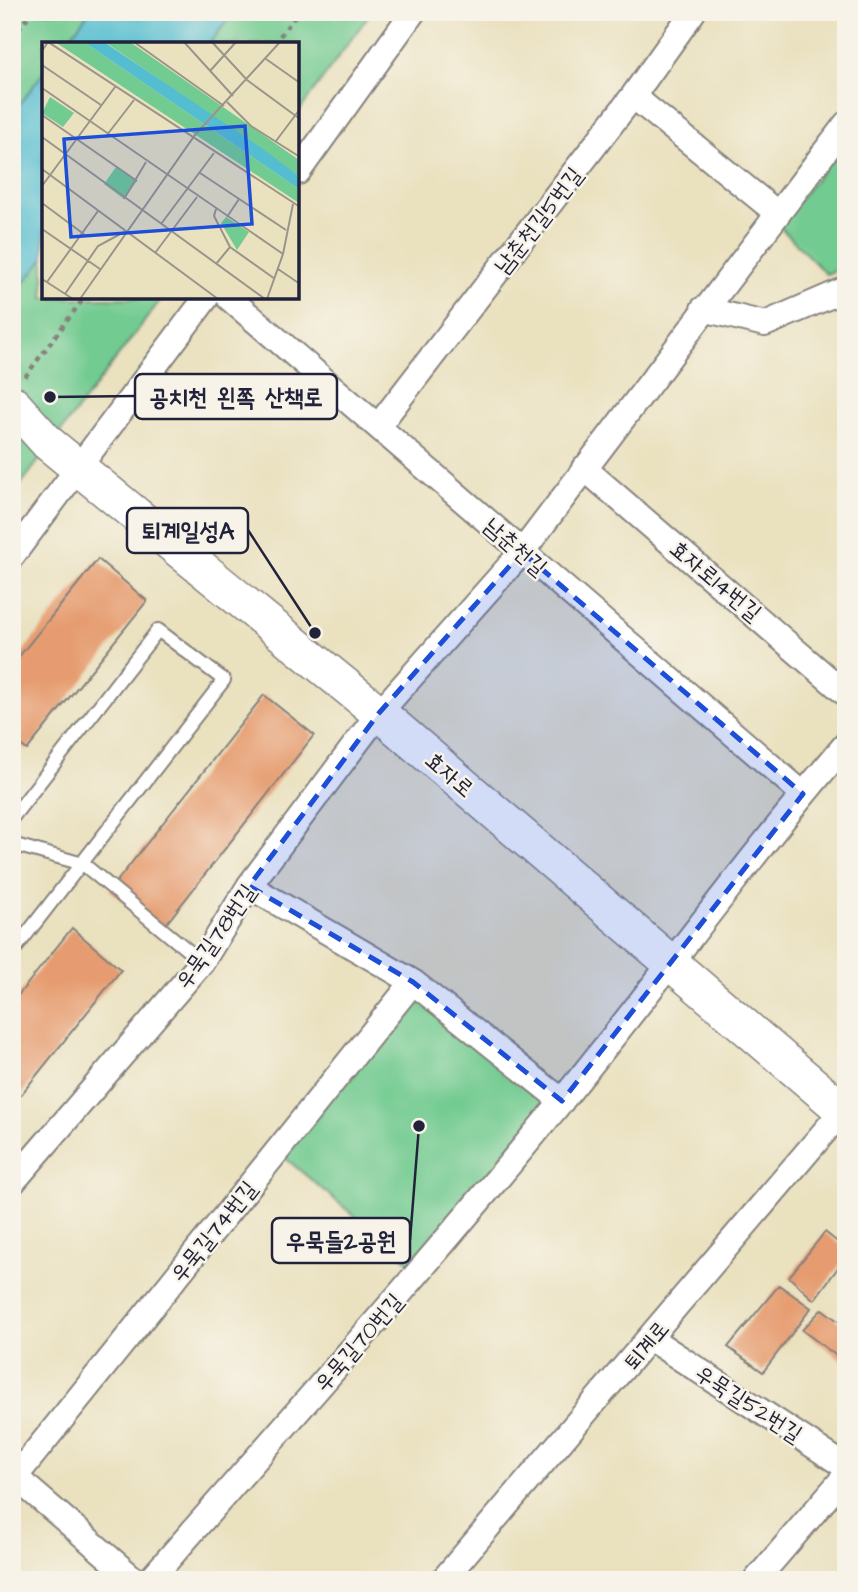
<svg xmlns="http://www.w3.org/2000/svg" width="858" height="1592" viewBox="0 0 858 1592" font-family="'Architects Daughter','Poor Story',sans-serif">
<style>
.green{fill:#72cb91;stroke:#4a7666;stroke-width:2}
.water{fill:#54bed0;stroke:#3b7086;stroke-width:2}
.building{fill:#e69c70}
.lines{fill:none;stroke-linecap:round;stroke-linejoin:round}
.lane-casing{stroke:#86827d;stroke-width:16}
.street-casing{stroke:#86827d;stroke-width:28}
.secondary-casing{stroke:#86827d;stroke-width:38}
.path{stroke:#86827d;stroke-width:4.5;stroke-dasharray:5 5;stroke-linecap:butt}
.lane{stroke:#fff;stroke-width:12}
.street{stroke:#fff;stroke-width:24}
.secondary{stroke:#fff;stroke-width:35}
.marked{fill:#1d4ed8;fill-opacity:0.2;stroke:#1d4ed8;stroke-width:5;stroke-dasharray:14 9;stroke-linejoin:round}
.labels{text-anchor:middle;stroke-width:5;stroke-linejoin:round;paint-order:stroke}
.street-label{font-size:23px;fill:#22223b;stroke:#f7f3e8}
.inset-road{fill:none;stroke:#9a958a;stroke-width:2}
.view{fill:#1d4ed8;fill-opacity:0.15;stroke:#1d4ed8;stroke-width:3.5}
.inset-edge{fill:none;stroke:#22223b;stroke-width:3.5}
.leader{fill:none;stroke:#22223b;stroke-width:2.5}
.callout-dot{fill:#22223b;stroke:#f7f3e8;stroke-width:2.5}
.callout{fill:#f7f3e8;stroke:#22223b;stroke-width:2.5}
.callout-label{font-size:24px;text-anchor:middle;font-weight:bold;fill:#22223b}
</style>
<rect width="100%" height="100%" fill="#f7f3e8"/>
<filter id="ink" filterUnits="userSpaceOnUse"><feTurbulence type="fractalNoise" baseFrequency=".0143" numOctaves="2"/><feDisplacementMap in="SourceGraphic" scale="14" xChannelSelector="R" yChannelSelector="G"/><feConvolveMatrix kernelMatrix="1 2 1 2 8 2 1 2 1" color-interpolation-filters="sRGB"/></filter>
<filter id="wash" filterUnits="userSpaceOnUse"><feTurbulence type="fractalNoise" baseFrequency=".00686" numOctaves="4" result="noise"/><feDisplacementMap in="SourceGraphic" scale="28" xChannelSelector="R" yChannelSelector="G"/><feGaussianBlur stdDeviation="1.57" result="paint"/><feColorMatrix in="noise" values="0 0 0 0 0 0 0 0 0 0 0 0 0 0 0 0 0 1.4 0 .05"/><feComposite in="paint" operator="in"/></filter>
<g filter="url(#wash)">
<rect width="100%" height="100%" fill="#eae1bf"/>
<path class="green" d="M12,12h77l-24,32h-21v28l-32,42z
M234,12h137l-73,101v-69h-89z
M846,140v127l-20,7 -47,-48z
M44,258v40h118l-150,198v-198z
M413,982l149,119 -142,170 -143,-120z"/>
<path class="water" d="M89,12h145l-25,32h-144z
M44,72v186l-32,40v-184z"/>
<g id="blocks">
<path class="building" d="M98,559l49,42 -120,149 -15,-12v-73z
M264,695l50,40 -155,198 -49,-43z
M72,928l49,42 -109,136v-103z
M825,1232l21,17v8l-32,43 -25,-23z
M779,1285l32,23 -48,64 -35,-25z
M822,1309l24,18v36l-44,-33z"/>
</g>
</g>
<g filter="url(#ink)">
<use href="#blocks" fill-opacity="0" stroke="#86827d" stroke-width="2"/>
<g class="lines">
<g class="lane-casing">
<path id="lane" d="M12,818l146,-188 66,50 -212,273
M12,844l71,20 119,98"/>
</g>
<g class="street-casing">
<path id="street" d="M633,96l144,117
M298,172l115,-160
M229,298l574,496
M703,309l62,15 81,-35
M379,425l254,-329 60,-84
M584,468l262,226
M12,556l194,-258
M249,886l164,96 149,119
M12,1183l190,-221 47,-76 130,-173 143,-161 324,-428
M651,1339l195,128
M12,1474l123,106
M12,1481l401,-499
M150,1580c138,-158 277,-314 410,-477 97,-118 186,-243 286,-359
M443,1580l400,-470 3,7
M756,1580l90,-105"/>
</g>
<g class="secondary-casing">
<path id="secondary" d="M12,403l36,40 331,270 467,400"/>
</g>
<path class="path" d="M12,37l20,-25
M274,44l24,-32
M25,377l59,-79"/>
<use href="#lane" class="lane"/>
<use href="#street" class="street"/>
<use href="#secondary" class="secondary"/>
</g>
</g>
<path class="marked" d="M522,552l281,242 -241,307 -149,-119 -164,-96 130,-173z"/>
<g class="labels">
<g class="street-label">
<text transform="translate(538 220) rotate(-52)" y="8">남춘천길5번길</text>
<text transform="translate(516 546) rotate(41)" y="8">남춘천길</text>
<text transform="translate(716 580) rotate(40)" y="8">효자로14번길</text>
<text transform="translate(450 774) rotate(41)" y="8">효자로</text>
<text transform="translate(215 936) rotate(-55)" y="8">우묵길78번길</text>
<text transform="translate(213 1231) rotate(-51)" y="8">우묵길74번길</text>
<text transform="translate(358 1342) rotate(-49)" y="8">우묵길70번길</text>
<text transform="translate(646 1345) rotate(-50)" y="8">퇴계로</text>
<text transform="translate(749 1403) rotate(33)" y="8">우묵길52번길</text>
</g>
</g>
<g transform="translate(42 42)">
<rect width="257" height="257" fill="#eae1bf"/>
<path d="M13,0h29l215,147v14zM63,0h25l169,118v16zM8,55l24,16 -11,14 -21,-14zM74,125l21,14 -13,18 -20,-15zM184,175l23,15 -12,18 -16,-27z" fill="#72cb91"/>
<path d="M42,0h20l156,105 39,29v13z" fill="#54bed0"/>
<path class="inset-road" d="M92,0l90,64M142,0l49,54M170,0l35,38 53,39M0,9l6,-9 252,165M224,17l34,24M0,23l59,40M168,29l26,-29M0,46l241,166M185,60l24,24 49,31M0,73l95,66M65,93l27,-35M0,95l223,162M234,99l24,-32M0,127l176,130M158,131l86,57M0,144l73,-99M82,157l22,-37M0,161l43,32M174,167l-2,7 16,31 45,32M185,175l12,-18M119,182l53,-71M0,187l58,40M113,211l42,-56M174,222l14,-17M236,227l22,15M0,237l31,20M5,240l51,-71M23,252l33,-48 26,-14M38,257l115,-164 85,-93M225,257l16,-45 10,-50"/>
<path class="view" d="M203,84l7,98 -181,13 -7,-98z"/>
<rect width="257" height="257" class="inset-edge"/>
</g>
<path class="leader" d="M50 397L135 396M315 633L248 530M419 1126L410 1240"/>
<g class="callout-dot">
<circle cx="50" cy="397" r="7"/>
<circle cx="315" cy="633" r="7"/>
<circle cx="419" cy="1126" r="7"/>
</g>
<g class="callout">
<rect x="135" y="374" width="202" height="45" rx="7"/>
<rect x="127" y="508" width="121" height="45" rx="7"/>
<rect x="272" y="1218" width="138" height="45" rx="7"/>
</g>
<g class="callout-label">
<text x="236" y="405">공치천 왼쪽 산책로</text>
<text x="188" y="539">퇴계일성A</text>
<text x="341" y="1249">우묵들2공원</text>
</g>
<rect width="858" height="1592" fill="none" stroke="#f7f3e8" stroke-width="42"/>
</svg>
